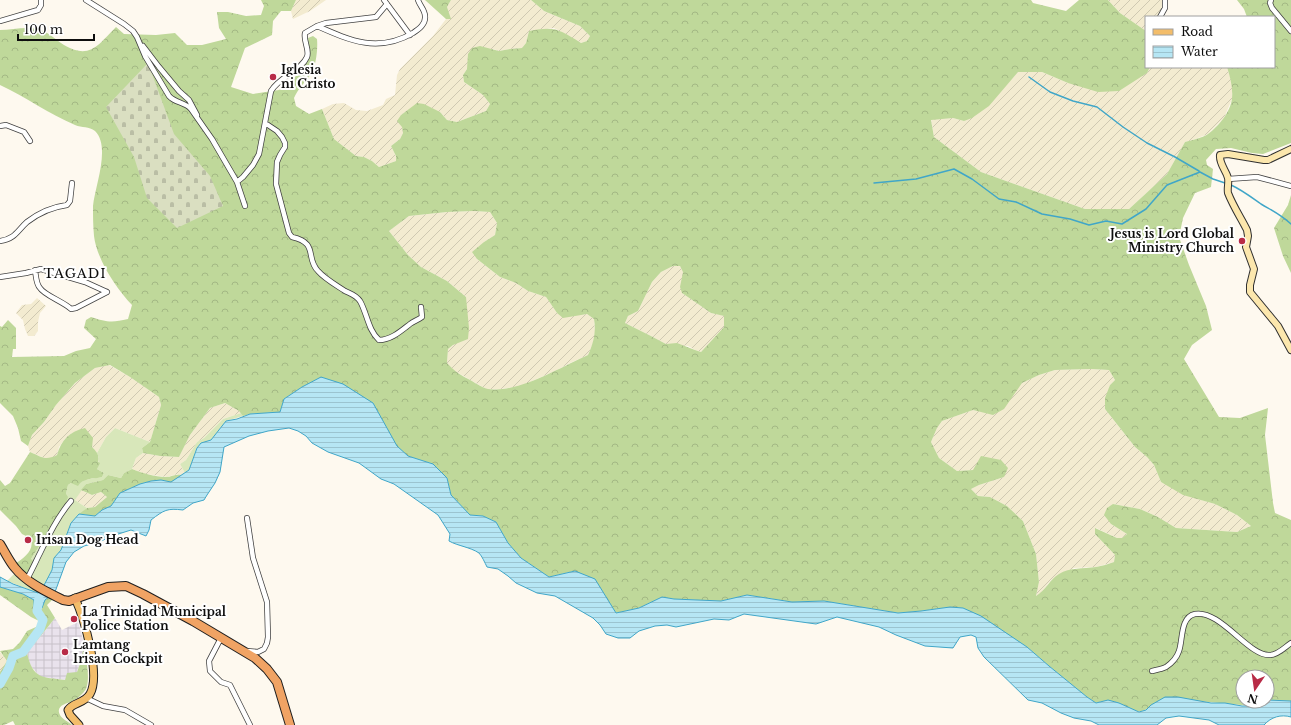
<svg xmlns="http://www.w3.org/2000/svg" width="1291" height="725" viewBox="0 0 1291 725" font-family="'Libre Baskerville',serif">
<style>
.industrial{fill:url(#industrial-grid)}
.farmland{fill:url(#farmland-furrows)}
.grass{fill:#d8e7ba}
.forest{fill:url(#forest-crowns);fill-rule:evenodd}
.cemetery{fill:url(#cemetery-stones)}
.water{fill:url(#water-rules);stroke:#40a6c8}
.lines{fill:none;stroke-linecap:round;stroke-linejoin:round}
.stream{stroke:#40a6c8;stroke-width:1.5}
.river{stroke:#b6e6f4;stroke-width:9}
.minor-casing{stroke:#414141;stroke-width:6}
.secondary-casing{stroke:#303030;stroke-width:8}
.primary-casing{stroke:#1f1f1f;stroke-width:9}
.trunk-casing{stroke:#1f1f1f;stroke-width:10}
.minor{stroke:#fff;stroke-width:4.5}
.secondary{stroke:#fce7ad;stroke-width:6}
.primary{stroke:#f3bd6a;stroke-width:7}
.trunk{stroke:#f0a364;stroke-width:8}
.poi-dot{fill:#b82b47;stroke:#fff;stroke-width:1.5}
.labels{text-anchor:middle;stroke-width:4;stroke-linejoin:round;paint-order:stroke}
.poi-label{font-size:12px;font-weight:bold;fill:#0e0e0e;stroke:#fff;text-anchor:start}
.neighbourhood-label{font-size:13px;letter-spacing:1px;fill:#0e0e0e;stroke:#fff}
</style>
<defs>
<pattern id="industrial-grid" width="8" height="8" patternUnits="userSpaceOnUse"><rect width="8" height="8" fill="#e9e2ec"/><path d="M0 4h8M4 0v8" fill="none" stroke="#c7c1c9"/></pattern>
<pattern id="farmland-furrows" width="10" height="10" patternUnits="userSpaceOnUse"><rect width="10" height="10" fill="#f3ebd0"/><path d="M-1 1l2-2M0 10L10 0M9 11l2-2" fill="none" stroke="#cfc8b1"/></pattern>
<pattern id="forest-crowns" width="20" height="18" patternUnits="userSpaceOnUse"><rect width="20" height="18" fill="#bfd89a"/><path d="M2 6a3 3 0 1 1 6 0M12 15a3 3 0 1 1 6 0" fill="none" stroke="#a3b884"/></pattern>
<pattern id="cemetery-stones" width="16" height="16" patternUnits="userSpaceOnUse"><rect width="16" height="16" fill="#dadfc1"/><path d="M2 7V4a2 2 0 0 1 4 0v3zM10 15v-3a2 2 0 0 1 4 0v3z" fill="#babea5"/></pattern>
<pattern id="water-rules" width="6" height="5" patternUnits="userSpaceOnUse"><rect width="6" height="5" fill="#b6e6f4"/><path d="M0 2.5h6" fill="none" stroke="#9bc4d0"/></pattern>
</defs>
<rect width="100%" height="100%" fill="#fef9ef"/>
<path class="industrial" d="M55,618l7,12 16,-8 3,9 3,14 -3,16 -4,11 -12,8 -25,-3 -10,-12 -3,-12z"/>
<path class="farmland" d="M296,0h30l-16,11 -17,8 -2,-8z
M451,0h80l13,11 36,15 10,10 -3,5 -6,2 -27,-15 -25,3 -3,12 -4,5 -12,1 -11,2 -6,-2 -26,20 -4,6 1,7 19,13 7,9 -4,7 -29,11 -10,-2 -7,-8 -32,-2 -7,5 2,18 -3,6 -9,7 5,10v5l-17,6 -7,-6 -8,-4 -8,-1 -22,-17 -12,-30 11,-5 11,-1 12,7 11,1 16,-6 3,-6 9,-4 2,-20 3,-6 33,-33 13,-17h4l-3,-12z
M1108,0h58l-8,17h-12v14l-26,-18z
M1150,67h77l5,16v16l-8,19 -16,16 -15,6 -8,2 -18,32 -38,35h-44l-104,-37 -47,-35 -3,-18 22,-1 11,3 43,-37 11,-12h24l26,11 79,-10z
M474,211l16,1 7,11 -2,12 -11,7 -7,17 23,18 16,6 12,8 18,6 11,16 21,2 9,-1 7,5 1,13 -2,11 -5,12 -18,8 -15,8 -34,15 -20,3h-15l-33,-19 -6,-7 1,-14 5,-4 13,-41v-7l-19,-16 -26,-14 -13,-12 -19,-24 20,-15 38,-4z
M673,266h7l3,5 -1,22 29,20 14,3 -1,11 -23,25 -6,-2 -7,-4 -22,-2 -15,-8 -26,-13 3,-7 10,-5 14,-29 9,-10z
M37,298l9,8 -6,7 -2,9v9l-4,5h-6l-3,-7 -2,-9 -7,-7 6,-8 9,-1z
M109,365l21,12 29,20 2,8 -11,37 -35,-14 -9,9 -9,16 -5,-6 -20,-14 -7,6 -6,8 -2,8 -7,4h-4l-16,-7 -2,-6 4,-11 12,-13 12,-17 19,-22 20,-15z
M1091,369l18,1 6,10 -5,5 -5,24 30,38 12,10 7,8 7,17 37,17 17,5 22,11 14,11 -14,6 -61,-4 -18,-11 -18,-8 -27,-5 -2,20 16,10 -5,4h-5l-21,-10 -1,6 20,21 -1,7 -18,5 -22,1 -23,12 -10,13 -5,3 3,-14 -3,-28 -13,-33 -16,-15 -17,-9 -12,-1 -7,-7 8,-4 25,-8 -31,-7 -16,1 -18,-13 -8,-16 6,-14 5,-7 31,-11 20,4 29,-31 17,-8 16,-5z
M225,403l14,8 2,2 -18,6 -19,19 -7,4 -11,18 -6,4 5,9 -3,2 -4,-1 -11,3 -22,-3 -13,-5 4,-11 7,-5 17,3 19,1 11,-22 20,-27z
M81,490l11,5 9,-3 6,5 -12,10 -8,1 -12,-8z
M0,652l7,9 -6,11h-1z"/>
<path class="grass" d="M241,413l2,3 -17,5 -15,19 -14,8 -8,22 -4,3 -5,-9 6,-4 11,-18 7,-4 19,-19z
M115,428l35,14 -8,6 1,5 -7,5 -4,11 -8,4 -3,5 -13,-3 -5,5 -17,4 -11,16 12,8 -16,15 -10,27 -7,8 -2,12 -8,16 -8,-4 -8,-8 3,-15 16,-24 19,-41 2,-9 3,-2h9l4,-3 18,-3 2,-4 -7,-4 2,-11 -2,-5 9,-16z
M14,574c7,8 17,14 27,17l-3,2 -31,-12z"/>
<path class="forest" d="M261,0h35l-5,11h-10l-8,10 -1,14 -27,13 -14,39 22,7 26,-4 12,-10 10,-8 8,-16 -1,-18 5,-2 4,3c1,9 -1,28 -6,35 -6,8 -13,15 -17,24l2,8 13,8 13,-5 12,30 22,17 8,1 8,4 7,6 17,-6v-5l-5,-10 9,-7 3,-6 -1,-6 -5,-6 4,-6 16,-12 7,1 16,8 7,8 10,2 29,-11 4,-7 -7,-9 -19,-13 -1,-7 4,-6 1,-15 4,-6 8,-2 19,5 11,-2 12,-1 4,-5 3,-12c26,-5 30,-2 52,12l6,-2 3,-5 -10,-10 -36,-15 -13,-11h500l2,3 33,8 13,-11h29l12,13 26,18v36h4l-3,6 -28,18 -21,1 -30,-9 -26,-11h-24l-29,34 -17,12 -8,3 -11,-3 -22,2 3,17 47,35 104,37h44l38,-35 18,-32c7,-2 17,-4 23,-8 11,-8 23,-23 24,-36 1,-11 -2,-21 -5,-31h47v-50h-27l-3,-8 -7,-9h54v143l-28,11 -11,-1 -21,-5 -15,1 -10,11 1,5 6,4 -2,18 -16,6 -12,25 -4,19 10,28 17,41 6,24 -20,15 -8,14 35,58 21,1 28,-10 -3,27 8,68 2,10 16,7v181l-24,-1v-23h-24v24h16l-6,5 -56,-5 -46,4c-15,16 -25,-4 -42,-4 -4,-1 -9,1 -13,2l-9,-6 -38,-31 -22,-19 -64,-39 -13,-1 -29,4 -23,2 -74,-12 -32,1 -45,-7 -26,6 -47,-2 -12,-2 -23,11 -23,5 -10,-15 -32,-27 -25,6 -28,-19 -13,-15 -12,-21 -13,-6 -13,-1 -19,-20 -4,-17 -14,-14 -25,-8 -12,-10 -23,-43 -51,-26 -20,10 -18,12 -4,13 -30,2 -7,2 -4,-5 -14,-8 -15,5 -20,27 -11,22 -19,-1 -17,-3 -1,-5 8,-6 11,-37 -2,-8 -29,-20 -20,-12 -15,3 -20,15 -19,22 -12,17 -12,13 -4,11 -7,-5 -3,-13 -5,-12 -13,-13v-77l2,1 6,-7 8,8v21h-3l-1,8 52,-1 12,-5 14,-3 6,-9 -12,-11 2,-8 5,-3c15,5 21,6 37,2l4,-14c-16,-17 -35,-45 -38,-69 -1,-10 -1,-21 -1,-30 2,-20 18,-59 2,-75 -6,-5 -13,-3 -20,-6 -26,-11 -49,-28 -75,-40v-55c13,0 31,-5 43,1 8,3 14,10 21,14 26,15 34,0 52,-18l8,7 32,1 19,-2 12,12h15l24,-6 -7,-11 -2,-16h11l18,4 15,-1 3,-9zM474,211l16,1 7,11 -2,12 -11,7 -12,10 5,7 23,18 16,6 12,8 18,6 11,16 6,5 24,-4 7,5c2,13 0,23 -6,36 -28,12 -68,38 -100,34 -5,-1 -11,-5 -16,-8 -10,-5 -18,-10 -25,-18l1,-14 5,-4 15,-6 1,-11 -3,-31 -19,-16 -26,-14 -13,-12 -19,-24 20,-15 38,-4zM673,266h7l3,6 -3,15 2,6 29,20 13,3v11l-23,25 -6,-2 -18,-7 -11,1 -15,-8 -26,-13 3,-7 10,-5 14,-29 9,-10zM1091,369l18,1 6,10 -5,5 -5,13v11l30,38 12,10 7,8 7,17 22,13 32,9 22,11 14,11 -14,6 -61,-4 -18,-11 -18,-8 -27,-5 -6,4 -3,7 7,9 16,10 -5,4h-5l-22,-10v6l20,21 -1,7c-6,2 -12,4 -18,5 -13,2 -26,0 -37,7 -9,5 -13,16 -23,22l3,-14 -3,-28 -13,-33 -16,-15 -17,-9 -12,-1 -7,-7 8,-4 25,-8 4,-9 -7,-8 -20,-4 -8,14 -16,1 -18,-13 -8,-16 6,-14 5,-7 31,-11 20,5 11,-6 18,-26 17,-8 16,-5z
M425,0h26l-4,7 4,12h-5z
M1291,195v78l-8,-17 -9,-28 14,-23z
M85,428l8,10 -1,9c5,5 8,9 6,15l2,1 -3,6 7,4 -2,4c-8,2 -20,1 -24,9l-7,-3 -3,2 -2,9 2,3 -3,9 -34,53 3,3 -6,12 -5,-1 -8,-9c9,-6 21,-15 15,-26l-8,-4 -6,-8 -16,-16v-30l5,6 5,-3 20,-31c12,5 15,9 27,3 4,-15 13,-24 28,-27z
M132,469c10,4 23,8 34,8 6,0 10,-4 16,-2l-11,8 -10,-3 -10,1 -11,3 -20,9 -9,13 -9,4 -7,6 -16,-2 8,-6 8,-1 12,-10 -6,-5 -9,3 -11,-5 5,-6 17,-4 5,-5 13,3 3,-5z
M0,587l23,7 11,6v7l8,1 3,-8 5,-4 4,2 -7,7 8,13 -28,35c6,26 15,24 38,27l2,-7 10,-1 4,-11 3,-16c1,13 7,31 2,44 -3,5 -9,10 -14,12 -5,3 -17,4 -12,14 2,4 9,7 12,10h-57l-2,-4 -9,4h-4v-53l7,-11 -7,-10 13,-2 7,-7 7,-11 9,-4 4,-4 -1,-2 -8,-4 -31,-22z"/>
<path class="cemetery" d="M148,63l26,71 36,42 13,30 -46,22 -30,-30 -13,-41 -28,-50z"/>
<path class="water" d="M321,377l22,7 30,19 24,43 11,10 25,8 14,14 4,17 19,20 13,1 13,6 12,21 13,15 28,19 26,-6 20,8 21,34 23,-5 23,-11 12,2 47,2 26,-6 45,7 32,-1 74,12 23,-2 29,-4 13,1 18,8 46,31 22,19 38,31 9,6 12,-3 11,3 20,9 7,-2 5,-5 14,-8h13l33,6h14l17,3h11l6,-5h8v-1l24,1v16c-10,-3 -20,0 -27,8h-45l-10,-5 -30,-4 -13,2 -9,7h-58l-8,-4 -17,-3 -13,-5 -19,-10 -14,-3 -44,-43 -6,-9 -2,-11 -5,-2 -11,2 -7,11 -28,-2 -29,-11 -17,-8 -42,-10 -21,7 -72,-10 -15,6 -15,-1 -38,8 -9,-2 -12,1 -16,5 -9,7h-12l-12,-4 -6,-9 -7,-7 -38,-22 -18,-3 -21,-10 -8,-7 -10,-7 -11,-2c-2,-4 -5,-11 -8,-14 -9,-6 -21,-7 -30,-12l1,-7 -12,-19 -44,-31 -13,-5 -22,-16 -31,-11 -16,-9 -6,-7 -8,-5 -9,-3 -21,3 -19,5 -25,11 -4,25 -5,11 -8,12 -3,5 -11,3 -10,7c-16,-2 -19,0 -32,10l-2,10 -3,6 -15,-6 -19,6 -13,6 -15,4 -10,6 -8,10 -11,30 -10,8 -3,8 -8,-1v-7l-11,-6 -23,-7v-10l13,7 25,9 3,-2 11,-21 2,-12 7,-8 10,-27 8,-9 16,2 7,-6 9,-4 9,-13 20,-9 11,-3 10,-1 10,2 18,-12 8,-22 4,-5 10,-3 15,-19 11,-2 13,-5 30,-2 4,-13 18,-12z"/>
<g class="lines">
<path class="stream" d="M1029,77l21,15 23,9 24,6 26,20 24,16 28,14 24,14
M874,183l42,-4 38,-10 18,10 27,20 17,3 26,12 28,5 19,6 17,-4 16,3 24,-15 21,-24 33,-13 13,7 12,4
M1231,185c11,5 20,12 30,19 12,7 19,10 30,20"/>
<path class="river" d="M0,684l9,-16 4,-12 10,-4 17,-23 3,-9 -6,-9 2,-13"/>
<g class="minor-casing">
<path id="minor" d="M86,0l38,24 9,7 4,6 8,19 24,40c6,7 16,6 22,13l21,30 25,43 6,-5 10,-12 6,-11 12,-63c9,-15 30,-20 36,-34 3,-7 -4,-16 -2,-24l12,-7 9,-3 50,-6 11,-13
M384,0l26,35
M1271,0l-1,3 2,5 19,23
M1160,17l5,-9v-8
M0,21l38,-11 3,-5v-5
M317,26c34,15 61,27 96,7 6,-4 13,-9 12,-17 0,-6 -5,-10 -7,-16
M143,46l16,21 20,24 10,9 8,15
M265,123l12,8 5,6 3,6v4l-5,8 -3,7 -1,22 13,49 3,4c27,6 13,21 26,34 7,8 18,14 27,20 6,3 11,4 15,10 7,12 8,29 19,39 12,0 22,-9 31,-16 4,-3 8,-4 12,-7l-1,-10
M0,126l6,-1 18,7 6,9
M1228,179l29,-2 34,9
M237,182l8,24
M0,241c15,-2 17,-10 27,-19 13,-10 25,-15 40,-17l3,-4 2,-18
M35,270c1,6 1,14 5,18 4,7 24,14 31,21l5,-1 31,-16
M0,277l26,-4 15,-4 44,13 22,10
M247,518l6,40 14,44 1,35 -1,6 -3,6 -6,3 -11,-1
M27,579c5,-9 9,-18 14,-28 8,-17 17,-35 30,-50
M221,638l-12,23 1,10 11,11 9,3 20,40
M1152,671c4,-1 10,-2 14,-4 6,-4 11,-10 13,-16 4,-11 1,-34 16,-37 25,-5 54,43 75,41 8,0 15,-8 21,-12
M86,698l17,8 22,4 26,15"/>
</g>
<g class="secondary-casing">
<path id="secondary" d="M1291,149l-23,11h-4l-36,-6 -8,1c-1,9 6,15 8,23 1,5 -1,10 0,15 5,13 13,25 19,37l1,6 -2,11 8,22 -4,16v7l28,34 13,24"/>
</g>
<g class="primary-casing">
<path id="primary" d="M75,598c9,20 26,77 15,96 -6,10 -17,8 -22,16l2,5 9,10"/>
</g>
<g class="trunk-casing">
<path id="trunk" d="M0,544c5,8 9,17 15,24 12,15 32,24 48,32l6,1 39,-14 18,-1 17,8 50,27 62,37 12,11 10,13 13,43"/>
</g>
<use href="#minor" class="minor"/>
<use href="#secondary" class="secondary"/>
<use href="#primary" class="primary"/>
<use href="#trunk" class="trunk"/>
</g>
<g class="poi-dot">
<circle cx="273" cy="77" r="4"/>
<circle cx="1242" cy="241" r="4"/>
<circle cx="28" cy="540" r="4"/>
<circle cx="74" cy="619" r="4"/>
<circle cx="65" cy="652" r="4"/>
</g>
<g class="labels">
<g class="poi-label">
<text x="281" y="74">Iglesia<tspan x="281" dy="14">ni Cristo</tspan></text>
<text x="1234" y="238" text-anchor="end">Jesus is Lord Global<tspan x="1234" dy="14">Ministry Church</tspan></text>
<text x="36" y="544">Irisan Dog Head</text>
<text x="82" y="616">La Trinidad Municipal<tspan x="82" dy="14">Police Station</tspan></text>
<text x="73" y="649">Lamtang<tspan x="73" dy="14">Irisan Cockpit</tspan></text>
</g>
<g class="neighbourhood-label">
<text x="75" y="278">TAGADI</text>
</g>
</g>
<rect x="1145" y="16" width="130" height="52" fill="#ffffff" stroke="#9f9f9f"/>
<rect x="1153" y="29" width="20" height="6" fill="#f3bd6a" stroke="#9f9f9f"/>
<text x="1181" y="36" font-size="12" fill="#0e0e0e">Road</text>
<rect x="1153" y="46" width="20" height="12" fill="url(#water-rules)" stroke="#9f9f9f"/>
<text x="1181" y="56" font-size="12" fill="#0e0e0e">Water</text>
<g transform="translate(1255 689) rotate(193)"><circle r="19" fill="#ffffff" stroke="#9f9f9f"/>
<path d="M0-3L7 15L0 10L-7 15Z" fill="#b82b47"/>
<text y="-6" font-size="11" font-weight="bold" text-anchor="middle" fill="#0e0e0e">N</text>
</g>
<path d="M18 34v6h76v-6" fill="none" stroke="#0e0e0e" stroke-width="2"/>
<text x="24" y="34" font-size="12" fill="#0e0e0e" stroke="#ffffff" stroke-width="3" paint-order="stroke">100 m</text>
</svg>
